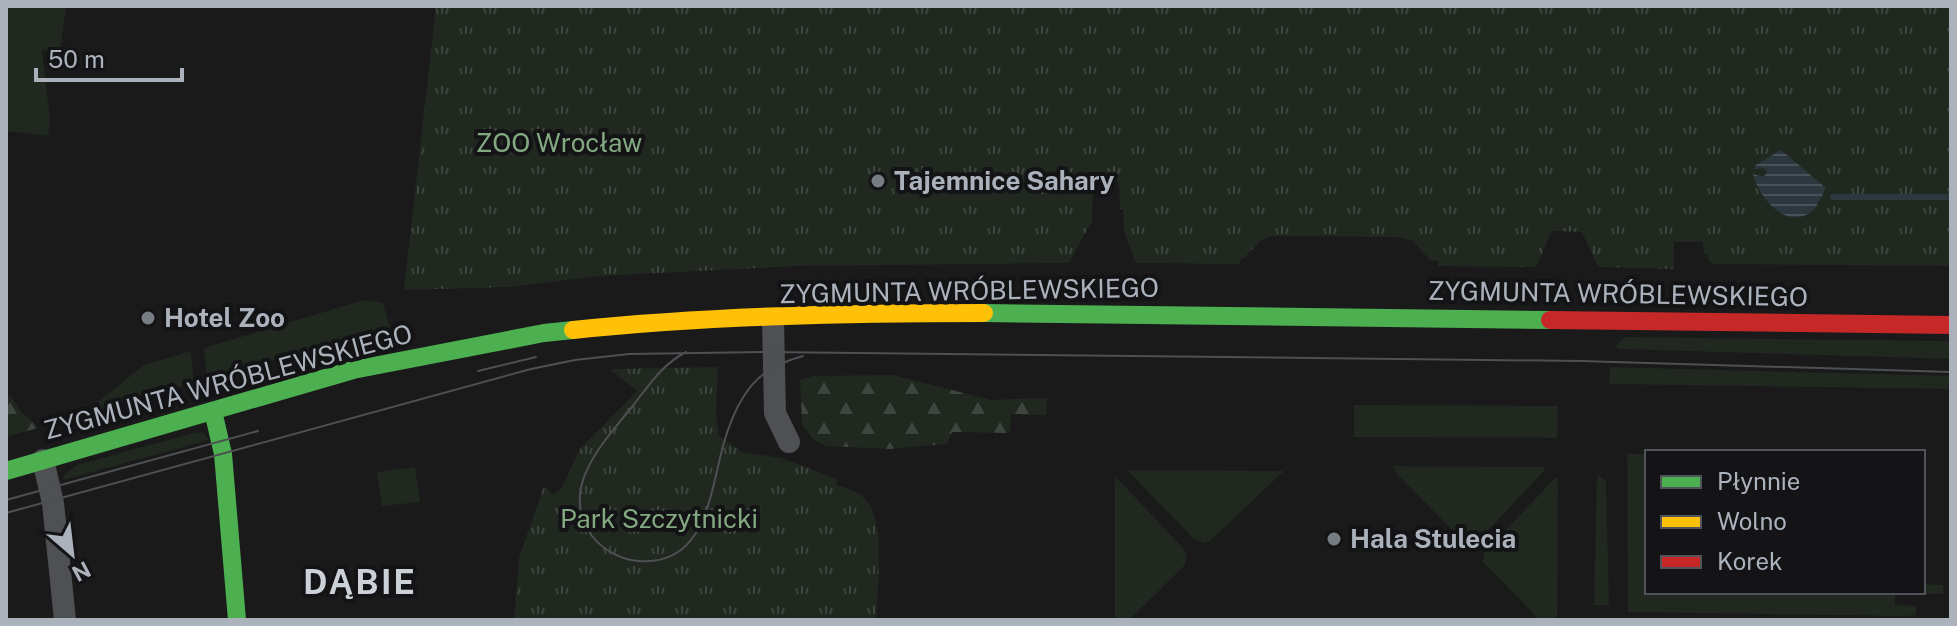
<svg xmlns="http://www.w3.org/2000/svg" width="1957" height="626" viewBox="0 0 1957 626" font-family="'Public Sans',sans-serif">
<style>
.green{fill:#202820}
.forest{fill:url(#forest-firs)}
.park{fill:url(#park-tufts)}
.water{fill:url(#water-rules)}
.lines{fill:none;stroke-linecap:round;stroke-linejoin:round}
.stream{stroke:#2c383e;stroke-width:6}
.street{stroke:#4e5054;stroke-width:22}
.fast{stroke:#4caf50;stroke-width:18}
.slow{stroke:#ffc107;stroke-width:18}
.jam{stroke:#c62828;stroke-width:18}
.tram{stroke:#4e5053;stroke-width:2}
.poi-dot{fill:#787d84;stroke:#141417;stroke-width:3}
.labels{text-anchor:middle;stroke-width:8;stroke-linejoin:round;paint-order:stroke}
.park-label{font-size:26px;fill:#83a981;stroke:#141417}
.poi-label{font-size:26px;font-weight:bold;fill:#abb2bc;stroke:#141417;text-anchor:start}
.street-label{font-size:26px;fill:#abb2bc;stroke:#141417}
.district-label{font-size:34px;font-weight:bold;letter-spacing:2px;fill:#ccd1d8;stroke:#141417}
</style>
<defs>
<pattern id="forest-firs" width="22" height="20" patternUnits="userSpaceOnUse" patternTransform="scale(2)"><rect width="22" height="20" fill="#202820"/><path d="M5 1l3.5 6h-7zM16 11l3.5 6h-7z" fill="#3e453e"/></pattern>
<pattern id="park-tufts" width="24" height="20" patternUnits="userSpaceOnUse" patternTransform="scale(2)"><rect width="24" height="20" fill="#202820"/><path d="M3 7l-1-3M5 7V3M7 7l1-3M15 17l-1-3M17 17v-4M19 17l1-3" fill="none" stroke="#3e453e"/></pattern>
<pattern id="water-rules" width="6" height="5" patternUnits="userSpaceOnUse" patternTransform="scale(2)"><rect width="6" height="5" fill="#2c383e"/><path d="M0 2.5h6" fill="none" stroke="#485258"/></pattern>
</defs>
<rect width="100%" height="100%" fill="#1a1a1b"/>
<path class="green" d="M6,6h60l-6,46 -18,-2 8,70 -2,16 -42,-5z
M364,300l19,3 7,25 -183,50 -3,-30z
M1625,337l326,4v18l-333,-10 -3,-3z
M191,351l3,32 -95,28v-10l45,-36z
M1610,367l341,9v13l-342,-5z
M1354,405l204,1 -1,32 -203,-1z
M197,432l7,1 5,7 -146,40 2,-6 12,-9z
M1627,454h20v138h276v-8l20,1 1,9h-49v11l21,1v9l-11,1 -277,-4z
M1393,466l151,1 1,3 -68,72 -11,2 -70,-71z
M415,467l5,35 -38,4 -5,-34z
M1127,470l157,1 -73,69 -8,3 -9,-4z
M1115,476l69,73 3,8 -2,8 -56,55h-14z
M1600,476l6,5 3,124h-15l3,-128z
M1555,478h3l-1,142h-17l-57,-58 1,-9z"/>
<path class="forest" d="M893,375l98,25 56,-2 -1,17 -35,-1 -1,19 -58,-1 -5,12 -57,5 -65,-3 -12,-7 -11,-15 -2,-44 13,-4z
M6,394c8,5 8,8 13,15 5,7 13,10 19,19l-32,9z"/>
<path class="park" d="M436,6h1515v260l-237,-2 -5,-3 -2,-6 -3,-1 -1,-12h-29v27l-76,-2 -16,-35 -30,-1 -16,36 -98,-1v-5l-8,-1 -18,-20 -14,-3 -126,-1 -12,5 -16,17h-3l-1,6 -104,-1 -12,-32 -1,-21 -3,-1 -1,-27 -26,-1 -1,40 -23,42 -273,3 -196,10 -91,11 -105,3z
M718,367l-2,47 3,22 23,16 39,6 56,21 -1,6c10,3 21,6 28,13 23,19 13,93 12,122h-362l5,-62 25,-72 9,9 8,-6 19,-40 57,-58 -27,-22z"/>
<path class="water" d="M1781,150l45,38c-5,8 -9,22 -18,26 -25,14 -50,-19 -55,-40l10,3 4,-4 -3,-5 -10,1 2,-4z"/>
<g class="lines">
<path class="stream" d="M1833,197h118"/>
<path class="street" d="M773,319l2,94 14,29
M43,460l10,43 12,117"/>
<path class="fast" d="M984,313l566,7
M213,411l10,43 14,166
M6,471l347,-101 191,-37 29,-3"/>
<path class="slow" d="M573,330c136,-14 274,-17 411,-17"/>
<path class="jam" d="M1550,320l401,5"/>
<path class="tram" d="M686,352c-25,13 -38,35 -55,56 -29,36 -73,81 -39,128 11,14 29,24 47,25 67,5 71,-68 84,-115 5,-18 11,-35 21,-50 14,-23 34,-33 59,-40
M478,371l58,-14
M6,500l252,-69
M6,513l525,-144 44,-9 54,-6 138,-2 814,9 370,11"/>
</g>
<g class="poi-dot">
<circle cx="878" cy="181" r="8"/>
<circle cx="148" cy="318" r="8"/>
<circle cx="1334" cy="539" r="8"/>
</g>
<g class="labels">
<g class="park-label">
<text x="559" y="152">ZOO Wrocław</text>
<text x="659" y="528">Park Szczytnicki</text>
</g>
<g class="poi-label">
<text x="894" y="190">Tajemnice Sahary</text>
<text x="164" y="327">Hotel Zoo</text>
<text x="1350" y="548">Hala Stulecia</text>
</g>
<g class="street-label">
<text transform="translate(969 291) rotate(-1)" y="9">ZYGMUNTA WRÓBLEWSKIEGO</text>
<text transform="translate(1618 294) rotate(1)" y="9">ZYGMUNTA WRÓBLEWSKIEGO</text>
<text transform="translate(228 382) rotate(-15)" y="9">ZYGMUNTA WRÓBLEWSKIEGO</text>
</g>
<g class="district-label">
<text x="360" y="594">DĄBIE</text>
</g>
</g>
<rect width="1957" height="626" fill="none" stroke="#abb2bc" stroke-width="16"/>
<rect x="1645" y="450" width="280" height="144" fill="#141417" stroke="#505359" stroke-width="2"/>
<rect x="1661" y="476" width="40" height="12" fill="#4caf50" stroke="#505359" stroke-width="2"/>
<text x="1717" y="490" font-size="24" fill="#abb2bc">Płynnie</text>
<rect x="1661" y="516" width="40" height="12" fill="#ffc107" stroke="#505359" stroke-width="2"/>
<text x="1717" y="530" font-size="24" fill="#abb2bc">Wolno</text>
<rect x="1661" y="556" width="40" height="12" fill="#c62828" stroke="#505359" stroke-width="2"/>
<text x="1717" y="570" font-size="24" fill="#abb2bc">Korek</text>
<g transform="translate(72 554) rotate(152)" stroke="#141417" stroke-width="6" paint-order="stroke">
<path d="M0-6L14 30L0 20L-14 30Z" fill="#abb2bc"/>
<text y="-12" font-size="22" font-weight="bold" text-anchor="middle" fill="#abb2bc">N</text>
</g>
<path d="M36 68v12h146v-12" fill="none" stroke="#abb2bc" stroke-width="4"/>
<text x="48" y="68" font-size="24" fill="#abb2bc" stroke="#141417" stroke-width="6" paint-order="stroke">50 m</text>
</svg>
